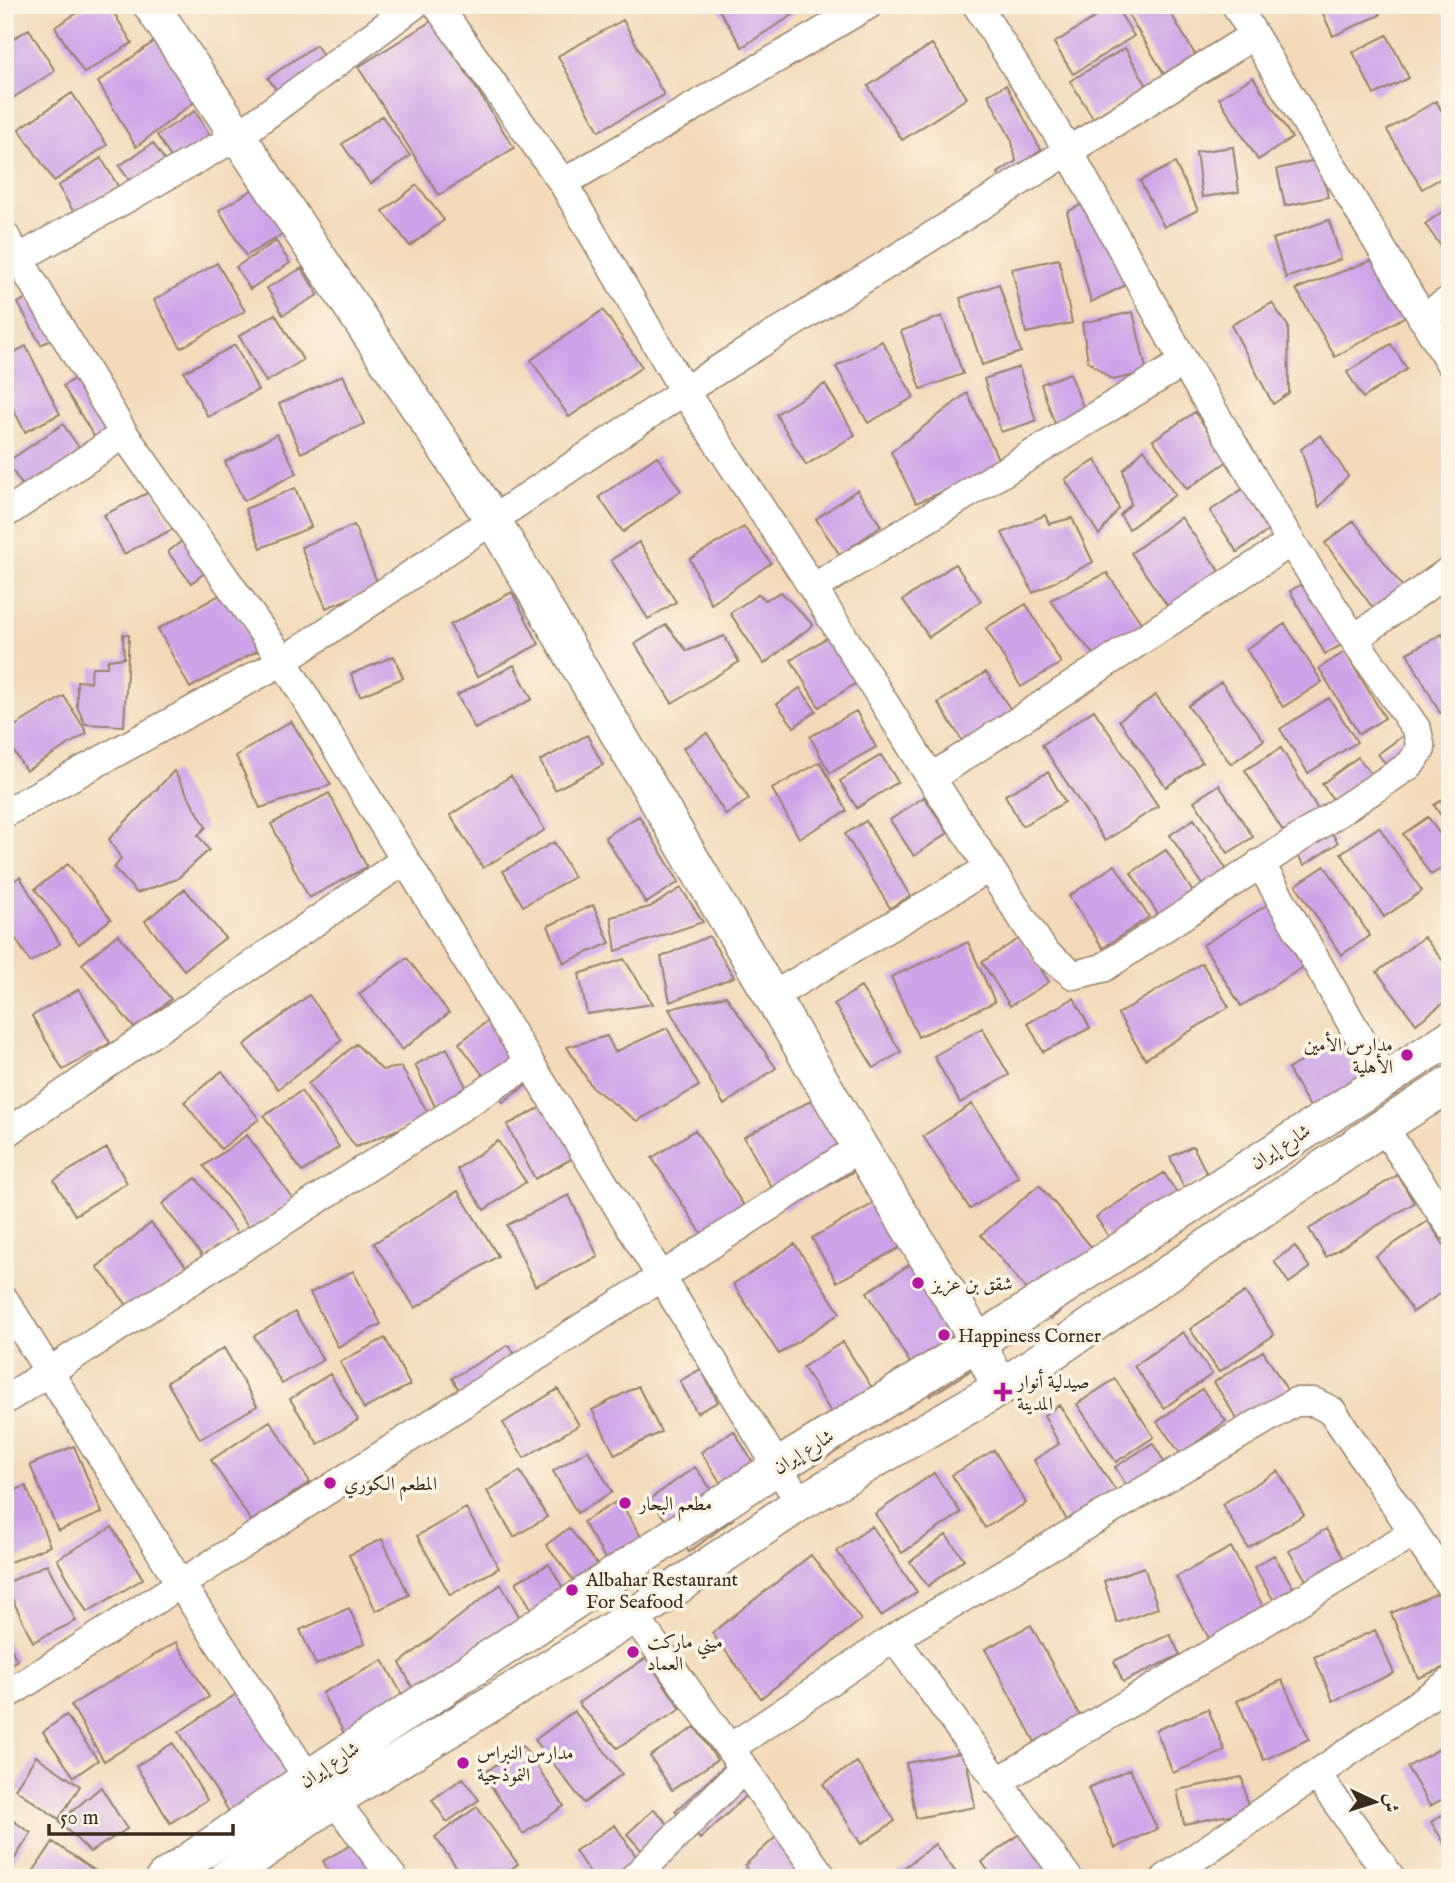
<svg xmlns="http://www.w3.org/2000/svg" width="1455" height="1883" viewBox="0 0 1455 1883" font-family="'IM FELL English',Amiri,serif">
<style>
.building{fill:#cea4e9}
.lines{fill:none;stroke-linecap:round;stroke-linejoin:round}
.minor-casing{stroke:#97826c;stroke-width:31}
.tertiary-casing{stroke:#97826c;stroke-width:38}
.minor{stroke:#fff;stroke-width:28}
.tertiary{stroke:#fff;stroke-width:35}
.poi-dot{fill:#b5179e;stroke:#fcf5e5;stroke-width:2.5}
.labels{text-anchor:middle;stroke-width:7;stroke-linejoin:round;paint-order:stroke}
.poi-label{font-size:19px;fill:#3b2a1e;stroke:#fcf5e5;text-anchor:start}
.street-label{font-size:19px;fill:#3b2a1e;stroke:#fcf5e5}
</style>
<rect width="100%" height="100%" fill="#fcf5e5"/>
<filter id="ink" filterUnits="userSpaceOnUse"><feTurbulence type="fractalNoise" baseFrequency=".0143" numOctaves="2"/><feDisplacementMap in="SourceGraphic" scale="14" xChannelSelector="R" yChannelSelector="G"/><feConvolveMatrix kernelMatrix="1 2 1 2 8 2 1 2 1" color-interpolation-filters="sRGB"/></filter>
<filter id="wash" filterUnits="userSpaceOnUse"><feTurbulence type="fractalNoise" baseFrequency=".00686" numOctaves="4" result="noise"/><feDisplacementMap in="SourceGraphic" scale="28" xChannelSelector="R" yChannelSelector="G"/><feGaussianBlur stdDeviation="1.57" result="paint"/><feColorMatrix in="noise" values="0 0 0 0 0 0 0 0 0 0 0 0 0 0 0 0 0 1.4 0 .05"/><feComposite in="paint" operator="in"/></filter>
<g filter="url(#wash)">
<rect width="100%" height="100%" fill="#f3daba"/>
<g id="blocks">
<path class="building" d="M90,5h19l23,38 -48,30 -29,-46z
M716,5h92l-66,42z
M1115,5l19,31 -61,38 -19,-31z
M1143,5h23l31,53 -31,19 -38,-63z
M1319,5h57l4,10 -47,21z
M433,20l81,128 -75,47 -81,-128z
M623,20l41,75 -65,36 -41,-75z
M29,29l26,42 -50,32v-59z
M163,35l39,61 -66,51 -38,-65z
M1387,35l22,43 -35,17 -21,-43z
M932,44l35,54 -65,42 -34,-54z
M316,45l17,25 -47,34 -18,-26z
M1125,48l22,38 -54,32 -23,-37z
M1253,77l39,61 -34,22 -39,-62z
M1006,85l40,74 -44,23 -4,-9 18,-12 -4,-20 -24,-46z
M72,93l35,52 -53,36 -35,-52z
M1436,101l14,24v48l-28,16 -35,-59z
M195,111l19,31 -38,24 -19,-31z
M382,116l28,40 -40,28 -28,-40z
M153,143l17,25 -33,23 -18,-25z
M1233,147l6,45 -37,5 -6,-45z
M101,158l17,28 -43,28 -17,-28z
M1320,159l8,38 -43,9 -8,-37z
M1175,163l23,47 -34,17 -24,-46z
M260,185l28,46 -42,25 -27,-46z
M417,185l27,35 -34,26 -27,-35z
M1100,195l30,88 -39,19 -24,-90z
M1450,206v53l-25,-35z
M1329,220l12,39 -55,19 -13,-39z
M276,241l14,22 -40,26 -14,-22z
M1396,251l25,56 -86,50 -39,-68z
M1059,259l13,64 -46,10 -14,-64z
M217,263l28,48 -64,37 -27,-48z
M302,268l16,27 -35,20 -16,-27z
M999,284l22,68 -39,13 -22,-67z
M48,286l23,43 -30,16 -23,-42z
M1272,303l16,23 1,67 -16,11 -42,-79z
M603,310l39,57 -73,50 -38,-57z
M1133,312l14,61 -35,7 -24,-19 -6,-38z
M275,314l28,46 -37,22 -27,-46z
M942,316l21,58 -42,15 -20,-58z
M882,341l32,56 -46,26 -32,-56z
M1391,344l16,25 -44,29 -16,-26z
M235,345l23,45 -50,27 -24,-45z
M26,346l34,68 -35,18 -20,-39v-36z
M1019,367l17,54 -35,11 -17,-53z
M84,373l41,68 -20,13 -42,-68z
M1070,373l15,40 -30,11 -14,-40z
M343,375l21,49 -63,29 -22,-49z
M825,384l30,51 -49,30 -30,-51z
M967,393l35,74 -86,36 -25,-51z
M1195,412l33,49 -41,28 -34,-49z
M63,424l19,28 -56,39 -19,-29z
M277,434l20,39 -53,28 -19,-39z
M1321,435l27,41 -29,31 -18,-58z
M1144,449l31,46 -46,34 -9,-14 11,-11 -8,-34z
M657,456l24,35 -58,41 -24,-35z
M1096,460l23,48 -20,27 -34,-56z
M1250,484l27,41 -40,27 -27,-41z
M295,488l16,39 -50,21 -16,-39z
M153,490l20,39 -49,25 -20,-39z
M857,490l24,36 -41,29 -24,-36z
M1045,515l4,9 23,-6 21,44 -60,31 -31,-60z
M1181,517l39,55 -51,36 -38,-55z
M1354,521l62,84 -29,22 -62,-84z
M354,525l25,62 -53,21 -25,-61z
M744,527l27,36 -60,41 -21,-45z
M187,537l23,32 -19,14 -23,-31z
M639,542l37,60 -28,17 -37,-59z
M955,564l26,37 -52,36 -26,-37z
M1107,573l39,57 -50,28 -46,-58z
M1312,578l35,64 -22,12 -35,-63z
M225,592l32,59 -67,37 -32,-59z
M512,592l27,52 -62,33 -27,-52z
M781,592l32,33 -49,39 -34,-51 29,-19 6,6z
M1026,604l35,59 -40,24 -35,-59z
M1285,624l37,58 -39,25 -37,-58z
M666,625l21,26 37,-15 15,26 -67,41 -37,-59z
M123,634l6,1 -5,91 -39,-2 -8,-18v-25l13,1 2,-15h15l1,-7 16,-2z
M1442,634l8,15v59l-10,5 -33,-60z
M830,636l28,46 -39,25 -28,-47z
M1345,652l40,66 -26,16 -40,-66z
M394,656l9,22 -43,18 -9,-22z
M514,665l18,34 -57,30 -18,-34z
M986,672l31,47 -48,32 -31,-48z
M1221,682l43,58 -33,24 -43,-58z
M800,688l16,23 -22,16 -17,-23z
M1156,695l46,67 -36,25 -47,-67z
M64,696l23,37 -61,38 -21,-34v-5z
M1329,698l28,44 -49,31 -28,-44z
M1094,710l64,96 -53,35 -63,-96z
M856,711l20,36 -46,26 -20,-36z
M291,721l40,64 -71,23 -24,-52z
M1412,729l-15,50 -19,-25z
M707,733l42,66 -23,16 -43,-67z
M587,735l16,30 -48,25 -15,-29z
M1281,748l57,95 -34,22 -59,-95z
M881,755l17,27 -41,26 -17,-27z
M1358,757l13,17 -36,28 -13,-18z
M820,762l27,49 -48,27 -27,-49z
M174,771l32,56 -8,8 11,15 -32,29 -40,14 -23,-25 7,-9 -12,-20z
M1048,772l17,30 -43,24 -17,-31z
M511,776l34,54 -62,38 -33,-53z
M1219,785l34,52 -25,16 -34,-52z
M329,793l38,74 -58,31 -38,-74z
M1450,795v34l-16,-24z
M924,797l24,36 -34,23 -24,-36z
M639,816l40,66 -33,21 -41,-66z
M1428,817l22,32v14l-19,12 -28,-41z
M1194,819l45,70 -24,16 -45,-70z
M866,821l44,75 -20,12 -45,-74z
M1379,827l43,64 -38,26 -43,-64z
M554,842l20,35 -51,29 -20,-35z
M1166,850l30,47 -35,22 -30,-46z
M68,864l43,55 -32,25 -44,-55z
M1115,865l34,52 -46,31 -34,-52z
M1325,866l45,70 -29,19 -45,-70z
M20,877l40,67 -30,18 -25,-41v-35z
M681,888l22,34 -87,29 -5,-34 39,-10z
M185,889l40,49 -41,32 -39,-49z
M1283,895l38,61 -80,50 -38,-61z
M593,905l17,38 -46,20 -16,-37z
M118,934l53,65 -36,30 -53,-65z
M709,936l25,41 -64,25 -9,-45z
M1424,937l26,33v28l-34,26 -39,-52z
M1020,938l29,44 -39,24 -28,-44z
M968,942l27,60 -77,35 -27,-60z
M407,958l42,55 -47,37 -43,-56z
M624,959l29,45 -66,10 -8,-40z
M1202,963l27,44 -84,52 -27,-45z
M861,987l40,65 -27,16 -40,-64z
M79,989l31,54 -47,27 -31,-54z
M309,995l33,45 -64,49 -34,-44z
M726,996l50,72 -52,37 -55,-96z
M1074,998l16,30 -47,24 -15,-29z
M493,1017l44,60 -34,25 -44,-59z
M1360,1027l36,63 -72,41 -36,-62z
M667,1028l32,58 -62,35 -45,-34 -25,-40 40,-11 8,16z
M982,1028l27,47 -49,28 -26,-47z
M356,1044l26,26 19,-3 29,49 -74,31 -48,-63z
M447,1048l25,51 -33,16 -24,-50z
M222,1071l37,48 -38,30 -37,-47z
M301,1091l38,56 -37,25 -38,-56z
M823,1094l39,73 -78,43 -40,-73z
M549,1103l28,53 -42,23 -28,-54z
M972,1104l47,73 -49,32 -47,-73z
M695,1130l53,82 -42,28 -54,-82z
M247,1135l46,64 -42,31 -47,-64z
M498,1141l28,41 -42,28 -27,-41z
M1193,1146l15,30 -24,12 -14,-31z
M107,1148l20,35 -52,32 -21,-35z
M1164,1173l18,28 -68,44 -18,-28z
M1398,1175l16,28 -88,54 -17,-28z
M196,1178l41,55 -33,25 -42,-54z
M1039,1185l71,84 -59,50 -70,-84z
M458,1191l40,65 -83,52 -41,-65z
M569,1195l29,62 -63,29 -28,-61z
M885,1197l25,45 -73,40 -25,-44z
M1428,1221l22,33v33l-37,25 -37,-56z
M151,1223l39,48 -55,44 -38,-48z
M795,1244l45,69 -61,41 -46,-70z
M1295,1246l15,22 -21,15 -15,-22z
M917,1260l64,104 -51,32 -63,-104z
M353,1271l28,53 -43,23 -28,-54z
M1245,1292l29,43 -55,37 -29,-43z
M295,1312l28,48 -41,24 -28,-48z
M1183,1332l29,42 -48,34 -30,-42z
M385,1338l25,47 -46,24 -24,-47z
M843,1342l31,49 -40,26 -31,-50z
M509,1345l11,19 -57,33 -11,-19z
M224,1348l33,58 -57,33 -33,-57z
M1263,1351l26,42 -49,31 -26,-42z
M701,1369l17,33 -21,11 -17,-32z
M330,1374l28,46 -40,24 -28,-45z
M1115,1379l39,58 -38,25 -39,-58z
M638,1386l23,46 -46,23 -23,-45z
M558,1389l21,36 -55,33 -21,-35z
M1202,1389l24,32 -45,33 -24,-32z
M1059,1405l59,89 -48,32 -36,-66 25,-16 -15,-29z
M270,1421l40,61 -59,39 -40,-61z
M734,1431l25,42 -32,20 -26,-41z
M1153,1443l16,27 -38,23 -16,-26z
M74,1446l28,67 -44,18 -28,-66z
M588,1450l24,42 -35,21 -24,-42z
M994,1450l32,53 -41,25 -33,-53z
M695,1467l38,52 -44,33 -39,-53z
M520,1471l27,46 -33,20 -27,-46z
M1278,1471l26,44 -56,33 -26,-44z
M934,1473l27,40 -59,40 -27,-39z
M26,1486l24,60 -45,18v-70z
M619,1500l34,57 -35,22 -35,-57z
M466,1508l33,60 -49,27 -33,-59z
M872,1526l45,66 -36,24 -44,-65z
M112,1527l31,52 -56,33 -30,-53z
M569,1528l35,45 -22,18 -36,-46z
M1326,1529l27,45 -38,22 -26,-45z
M946,1535l18,24 -36,27 -18,-24z
M382,1539l27,56 -33,16 -27,-56z
M1231,1547l38,70 -55,31 -38,-71z
M811,1555l50,65 -100,78 -49,-65z
M1274,1555l32,54 -20,12 -32,-54z
M47,1564l29,57 -43,21 -28,-58z
M549,1564l29,50 -33,19 -29,-51z
M1144,1567l14,41 -41,15 -13,-42z
M501,1584l29,52 -113,62 -17,-35z
M1450,1588v77l-32,13 -27,-65z
M349,1608l16,35 -49,22 -16,-35z
M1031,1625l50,93 -46,24 -50,-93z
M1375,1630l19,43 -61,28 -19,-44z
M1170,1634l10,21 -57,27 -9,-21z
M5,1637l12,23 -12,10z
M176,1642l33,55 -105,64 -33,-56z
M646,1658l35,51 -64,39 -39,-45z
M383,1660l33,60 -61,33 -33,-60z
M1282,1680l27,59 -45,21 -27,-59z
M241,1691l54,85 -63,40 -53,-84z
M1208,1709l17,42 -52,22 -17,-43z
M574,1711l48,63 -38,29 -49,-63z
M66,1715l32,45 -24,17 -31,-45z
M695,1727l22,33 -45,30 -22,-34z
M173,1743l34,57 -37,23 -34,-57z
M1450,1743v52l-20,11 -23,-39z
M523,1746l41,60 -41,28 -40,-60z
M965,1752l10,55 -59,11 -10,-55z
M36,1756l44,30 -21,33 -44,-30z
M730,1761l25,27 -55,51 -25,-28z
M857,1762l38,59 -34,23 -38,-60z
M1130,1769l27,60 -42,19 -27,-60z
M1242,1777l7,34 -65,13 -7,-34z
M463,1778l16,22 -32,22 -15,-22z
M101,1787l26,42 -37,23 -31,-30z
M477,1807l41,57 -20,14h-34l-29,-41z
M654,1809l33,36 -27,26 -33,-37z
M1450,1810v42l-19,-30z
M5,1815l26,18 -23,36 -3,-2z
M615,1825l34,51 -3,2h-53l-18,-27z
M789,1825l43,53h-82l-5,-13z
M1022,1832l33,46h-62l-11,-16z
M360,1840l21,38h-49l-9,-17z
M53,1842l44,30 -4,6h-64z
M935,1844l25,34h-69z"/>
</g>
</g>
<g filter="url(#ink)">
<use href="#blocks" fill-opacity="0" stroke="#97826c" stroke-width="2"/>
<g class="lines">
<g class="minor-casing">
<path id="minor" d="M437,5l126,178 121,208 129,197 118,190 114,175 29,22 29,-7 307,-203 11,-16 -4,-19 -63,-91 -63,-97 -107,-180 -116,-212 -91,-145
M1236,5l214,358
M563,183l305,-178
M5,236l119,198 159,227 517,842
M5,266l233,-130 176,-131
M1422,318l28,-18
M5,514l119,-80
M813,588l371,-226
M1354,639l96,-69
M931,778l360,-236
M5,813l278,-152 401,-270 570,-356
M1260,863l124,217
M771,997l218,-129
M1383,1127l67,99
M5,1134l400,-274
M5,1301l175,282 128,195
M5,1400l525,-337
M634,1616l189,262
M894,1638l174,240
M5,1696l656,-419 199,-130
M730,1748l164,-110 401,-236h19l18,9 118,175
M1317,1775l74,103
M997,1782l416,-249
M334,1800l59,78
M634,1878l110,-110
M1166,1878l284,-196"/>
</g>
<g class="tertiary-casing">
<path id="tertiary" d="M151,5l342,515 367,627 118,195 22,46
M164,1878l144,-100 469,-311 201,-125 472,-304
M226,1878l108,-78 300,-184 166,-113 200,-115 383,-261 67,-43"/>
</g>
<use href="#minor" class="minor"/>
<use href="#tertiary" class="tertiary"/>
</g>
</g>
<g class="poi-dot">
<circle cx="1407" cy="1055" r="7"/>
<circle cx="918" cy="1283" r="7"/>
<circle cx="944" cy="1335" r="7"/>
<path d="M999.5 1381.5h7v7h7v7h-7v7h-7v-7h-7v-7h7z"/>
<circle cx="330" cy="1483" r="7"/>
<circle cx="625" cy="1503" r="7"/>
<circle cx="572" cy="1590" r="7"/>
<circle cx="633" cy="1652" r="7"/>
<circle cx="463" cy="1763" r="7"/>
</g>
<g class="labels">
<g class="poi-label">
<text x="1393" y="1051" text-anchor="end">مدارس الأمين<tspan x="1393" dy="22">الأهلية</tspan></text>
<text x="932" y="1290">شقق بن عزيز</text>
<text x="958" y="1342">Happiness Corner</text>
<text x="1017" y="1388">صيدلية أنوار<tspan x="1017" dy="22">المدينة</tspan></text>
<text x="344" y="1490">المطعم الكوري</text>
<text x="639" y="1510">مطعم البحار</text>
<text x="586" y="1586">Albahar Restaurant<tspan x="586" dy="22">For Seafood</tspan></text>
<text x="647" y="1648">ميني ماركت<tspan x="647" dy="22">العماد</tspan></text>
<text x="477" y="1759">مدارس النبراس<tspan x="477" dy="22">النموذجية</tspan></text>
</g>
<g class="street-label">
<text transform="translate(1280 1146) rotate(-33)" y="7">شارع إيران</text>
<text transform="translate(803 1451) rotate(-32)" y="7">شارع إيران</text>
<text transform="translate(329 1764) rotate(-34)" y="7">شارع إيران</text>
</g>
</g>
<rect width="1455" height="1883" fill="none" stroke="#fcf5e5" stroke-width="28"/>
<g transform="translate(1375 1802) rotate(94)" stroke="#fcf5e5" stroke-width="5" paint-order="stroke">
<path d="M0-5L12 26L0 18L-12 26Z" fill="#3b2a1e"/>
<text y="-10" font-size="19" font-weight="bold" text-anchor="middle" fill="#3b2a1e">ش</text>
</g>
<path d="M49 1824v10h184v-10" fill="none" stroke="#3b2a1e" stroke-width="3.5"/>
<text x="60" y="1824" font-size="21" fill="#3b2a1e" stroke="#fcf5e5" stroke-width="5" paint-order="stroke">50 m</text>
</svg>
